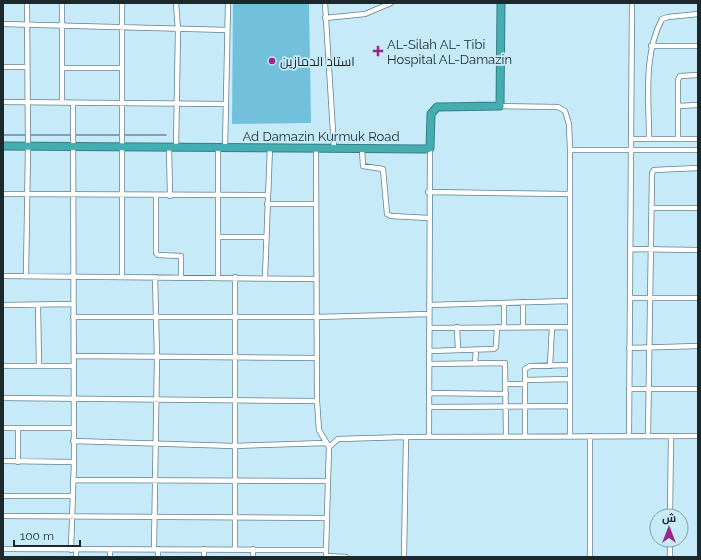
<svg xmlns="http://www.w3.org/2000/svg" width="701" height="560" viewBox="0 0 701 560" font-family="Raleway,Cairo,sans-serif">
<style>
.green{fill:#72c1dc}
.lines{fill:none;stroke-linecap:round;stroke-linejoin:round}
.stream{stroke:#6981b7;stroke-width:1.5}
.minor-casing{stroke:#5f808c;stroke-width:6}
.highway-casing{stroke:#367f83;stroke-width:9}
.minor{stroke:#fff;stroke-width:4.5}
.highway{stroke:#44adb2;stroke-width:7}
.poi-dot{fill:#9a2886;stroke:#c6eaf7;stroke-width:1.5}
.labels{text-anchor:middle;stroke-width:3.5;stroke-linejoin:round;paint-order:stroke}
.poi-label{font-size:13px;fill:#1b292d;stroke:#c6eaf7;text-anchor:start}
.street-label{font-size:13px;fill:#1b292d;stroke:#c6eaf7}
</style>
<rect width="100%" height="100%" fill="#c6eaf7"/>
<path class="green" d="M233,3h76l2,120 -79,1z"/>
<g class="lines">
<path class="stream" d="M3,135h23
M30,135h90
M124,135h42"/>
<g class="minor-casing">
<path id="minor" d="M62,3v100
M325,3l9,145
M325,18l40,-4 26,-11
M3,24l224,6
M651,46h47
M3,67h24
M62,68h60
M3,102l222,2
M500,106l58,1 7,4 4,13 1,26h128
M678,106l20,-1
M649,138c0,-39 -6,-83 13,-119l6,-2 30,-3
M631,139h67
M678,139v-59l2,-4 18,-1
M169,147l1,49
M176,148l2,-118 -2,-27
M225,148l3,-145
M316,148l1,253 2,29 10,17
M362,149l1,17 20,3 4,45 4,2 38,2
M428,192l142,2
M3,194l264,1
M156,196v57l2,2 23,1v21
M267,204h48
M652,208h46
M218,237h48
M630,249l68,1
M3,276l313,3
M26,276l2,-129 -1,-144
M122,276v-273
M218,277v-129
M235,277v272
M265,277l5,-130
M630,298h68
M523,302v25
M504,303v24
M3,305l70,-1
M38,305l1,61
M429,305l141,-4
M73,317h243l113,-3
M457,327l1,23
M429,328l141,-1
M629,348l69,-2
M429,351l65,-2 2,-2 1,-20
M74,356l243,2
M429,364l76,-1 1,73
M475,364l1,-14
M3,366h71
M550,366l2,-39
M525,380l45,-1
M506,384h19
M629,389h69
M429,393l77,1
M3,398l314,3
M429,407l141,-1
M3,428h71
M525,436v-67l5,-3 40,-1
M570,436v-286
M629,436l3,-433
M648,436l4,-263 2,-3 44,-2
M429,437l1,-289
M73,441l161,5 92,-3
M3,461l71,1
M18,462v-34
M73,480l254,1
M3,496h70
M3,516l324,2
M670,516l1,-80
M3,549l323,1v7
M154,549l3,-192 -2,-80
M204,549v8
M71,550l3,-88 -1,-359
M326,550l3,-103 9,-8 68,-2 292,-1
M326,556l20,1
M76,557v-8
M110,557v-7
M158,557v-8
M253,557v-8
M404,557l2,-120
M590,557v-121
M670,557v-17"/>
</g>
<g class="highway-casing">
<path id="highway" d="M3,146l423,3 4,-1 1,-34 6,-7 63,-1 1,-103"/>
</g>
<use href="#minor" class="minor"/>
<use href="#highway" class="highway"/>
</g>
<g class="poi-dot">
<path d="M376 45h4v4h4v4h-4v4h-4v-4h-4v-4h4z"/>
<circle cx="272" cy="61" r="4"/>
</g>
<g class="labels">
<g class="poi-label">
<text x="387" y="49">AL-Silah AL- Tibi<tspan x="387" dy="15">Hospital AL-Damazin</tspan></text>
<text x="280" y="66">استاد الدمازين</text>
</g>
<g class="street-label">
<text x="321" y="141">Ad Damazin Kurmuk Road</text>
</g>
</g>
<rect width="701" height="560" fill="none" stroke="#1b292d" stroke-width="8"/>
<g transform="translate(669 528)"><circle r="19" fill="#c6eaf7" stroke="#829da6"/>
<path d="M0-3L7 15L0 10L-7 15Z" fill="#9a2886"/>
<text y="-6" font-size="11" font-weight="bold" text-anchor="middle" fill="#1b292d">ش</text>
</g>
<path d="M14 540v6h66v-6" fill="none" stroke="#1b292d" stroke-width="2"/>
<text x="20" y="540" font-size="12" fill="#1b292d" stroke="#c6eaf7" stroke-width="3" paint-order="stroke">100 m</text>
</svg>
